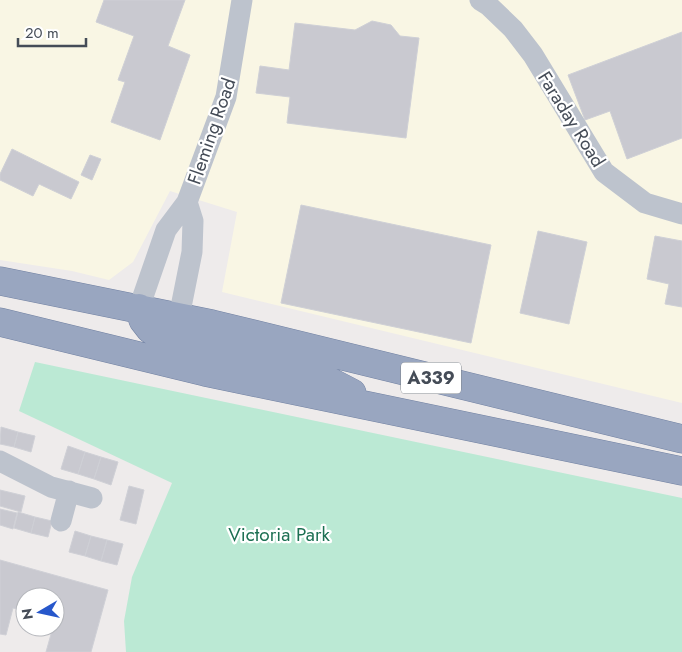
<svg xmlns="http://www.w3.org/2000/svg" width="682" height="652" viewBox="0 0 682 652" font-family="Jost,sans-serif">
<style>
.commercial{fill:#f9f6e4}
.green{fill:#bbe9d4}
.building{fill:#c9c9d0;stroke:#cfd0d6}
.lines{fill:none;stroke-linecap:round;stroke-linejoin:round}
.trunk-casing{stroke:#7282a2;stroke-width:29}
.minor{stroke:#bdc3cd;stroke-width:21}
.trunk{stroke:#99a6c0;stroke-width:28}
.labels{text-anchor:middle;stroke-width:4.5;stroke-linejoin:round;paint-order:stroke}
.shield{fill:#fff;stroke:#7d8289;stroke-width:1}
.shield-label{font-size:18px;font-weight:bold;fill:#454c57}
.street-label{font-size:19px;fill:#454c57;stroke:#fff}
.park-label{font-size:19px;fill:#1d7053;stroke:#fff}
</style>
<rect width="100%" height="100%" fill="#eeebeb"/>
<path class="commercial" d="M0,0h682v403l-460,-111 15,-80 -67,-21 -37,71 -24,18 -37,-9 -72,-11z"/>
<path class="green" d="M35,362l647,136v154h-556l-2,-31 8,-44 40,-94 -153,-72z"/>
<path class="building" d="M104,0h81l-17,46 22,9 -30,85 -49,-18 14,-40 -7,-2 16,-44 -38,-14z
M372,21l19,4 9,11 19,2 -13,100 -119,-15 3,-26 -34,-4 4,-27 29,4 6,-47 60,7z
M682,32v106l-55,21 -17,-48 -25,9 -17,-45z
M12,149l67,33 -8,17 -32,-15 -6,12 -33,-16v-6z
M90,155l11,4 -9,21 -11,-5z
M301,205l190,40 -20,98 -190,-40z
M538,231l49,11 -18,82 -49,-11z
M655,236l27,5v66l-17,-3 4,-20 -22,-5z
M1,427l17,5 -4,15 -14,-3z
M18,432l17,4 -4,16 -17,-5z
M68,446l17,6 -7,22 -17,-5z
M85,452l16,5 -7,22 -16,-5z
M101,457l17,5 -7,23 -17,-6z
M129,486l15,4 -8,34 -16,-4z
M0,490l25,6 -4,16 -21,-6z
M0,509l17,4 -4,16 -13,-4z
M18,512l17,5 -4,16 -17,-5z
M35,517l17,4 -4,16 -17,-4z
M75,531l16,5 -6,20 -16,-4z
M91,536l16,4 -6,21 -16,-5z
M107,540l16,4 -6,21 -16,-4z
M0,560l108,30 -17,62h-45l7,-25h2v-30h-30v14l-12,-3 -7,27 -6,-1z"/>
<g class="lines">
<g class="trunk-casing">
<path id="trunk" d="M0,281l212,43 470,115
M139,308l4,12 7,9 10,7 50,14 101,24 18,7 23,12
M0,322l205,50 477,99"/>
</g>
<path class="minor" d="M480,0l8,5 25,24 20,26 71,117 41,31 37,11
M139,308l27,-78 21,-28 39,-105 16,-97
M176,332l16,-80 1,-31 -6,-19
M0,461l51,26 41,11
M61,521l8,-30"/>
<use href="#trunk" class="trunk"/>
</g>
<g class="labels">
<rect class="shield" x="401" y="362.5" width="60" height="31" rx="4"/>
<g class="shield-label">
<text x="431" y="384">A339</text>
</g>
<g class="street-label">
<text transform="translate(572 119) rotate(58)" y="7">Faraday Road</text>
<text transform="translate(211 131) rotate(-71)" y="7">Fleming Road</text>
</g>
<g class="park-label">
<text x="279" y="541">Victoria Park</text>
</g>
</g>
<g transform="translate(40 612) rotate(261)"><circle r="24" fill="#ffffff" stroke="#b5b7bc"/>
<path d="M0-4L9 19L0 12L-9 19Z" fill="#2757cb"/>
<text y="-8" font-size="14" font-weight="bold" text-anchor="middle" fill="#454c57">N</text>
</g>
<path d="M18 38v8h68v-8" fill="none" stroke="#454c57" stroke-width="2.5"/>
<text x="25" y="38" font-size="15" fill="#454c57" stroke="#ffffff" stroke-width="4" paint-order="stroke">20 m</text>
</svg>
